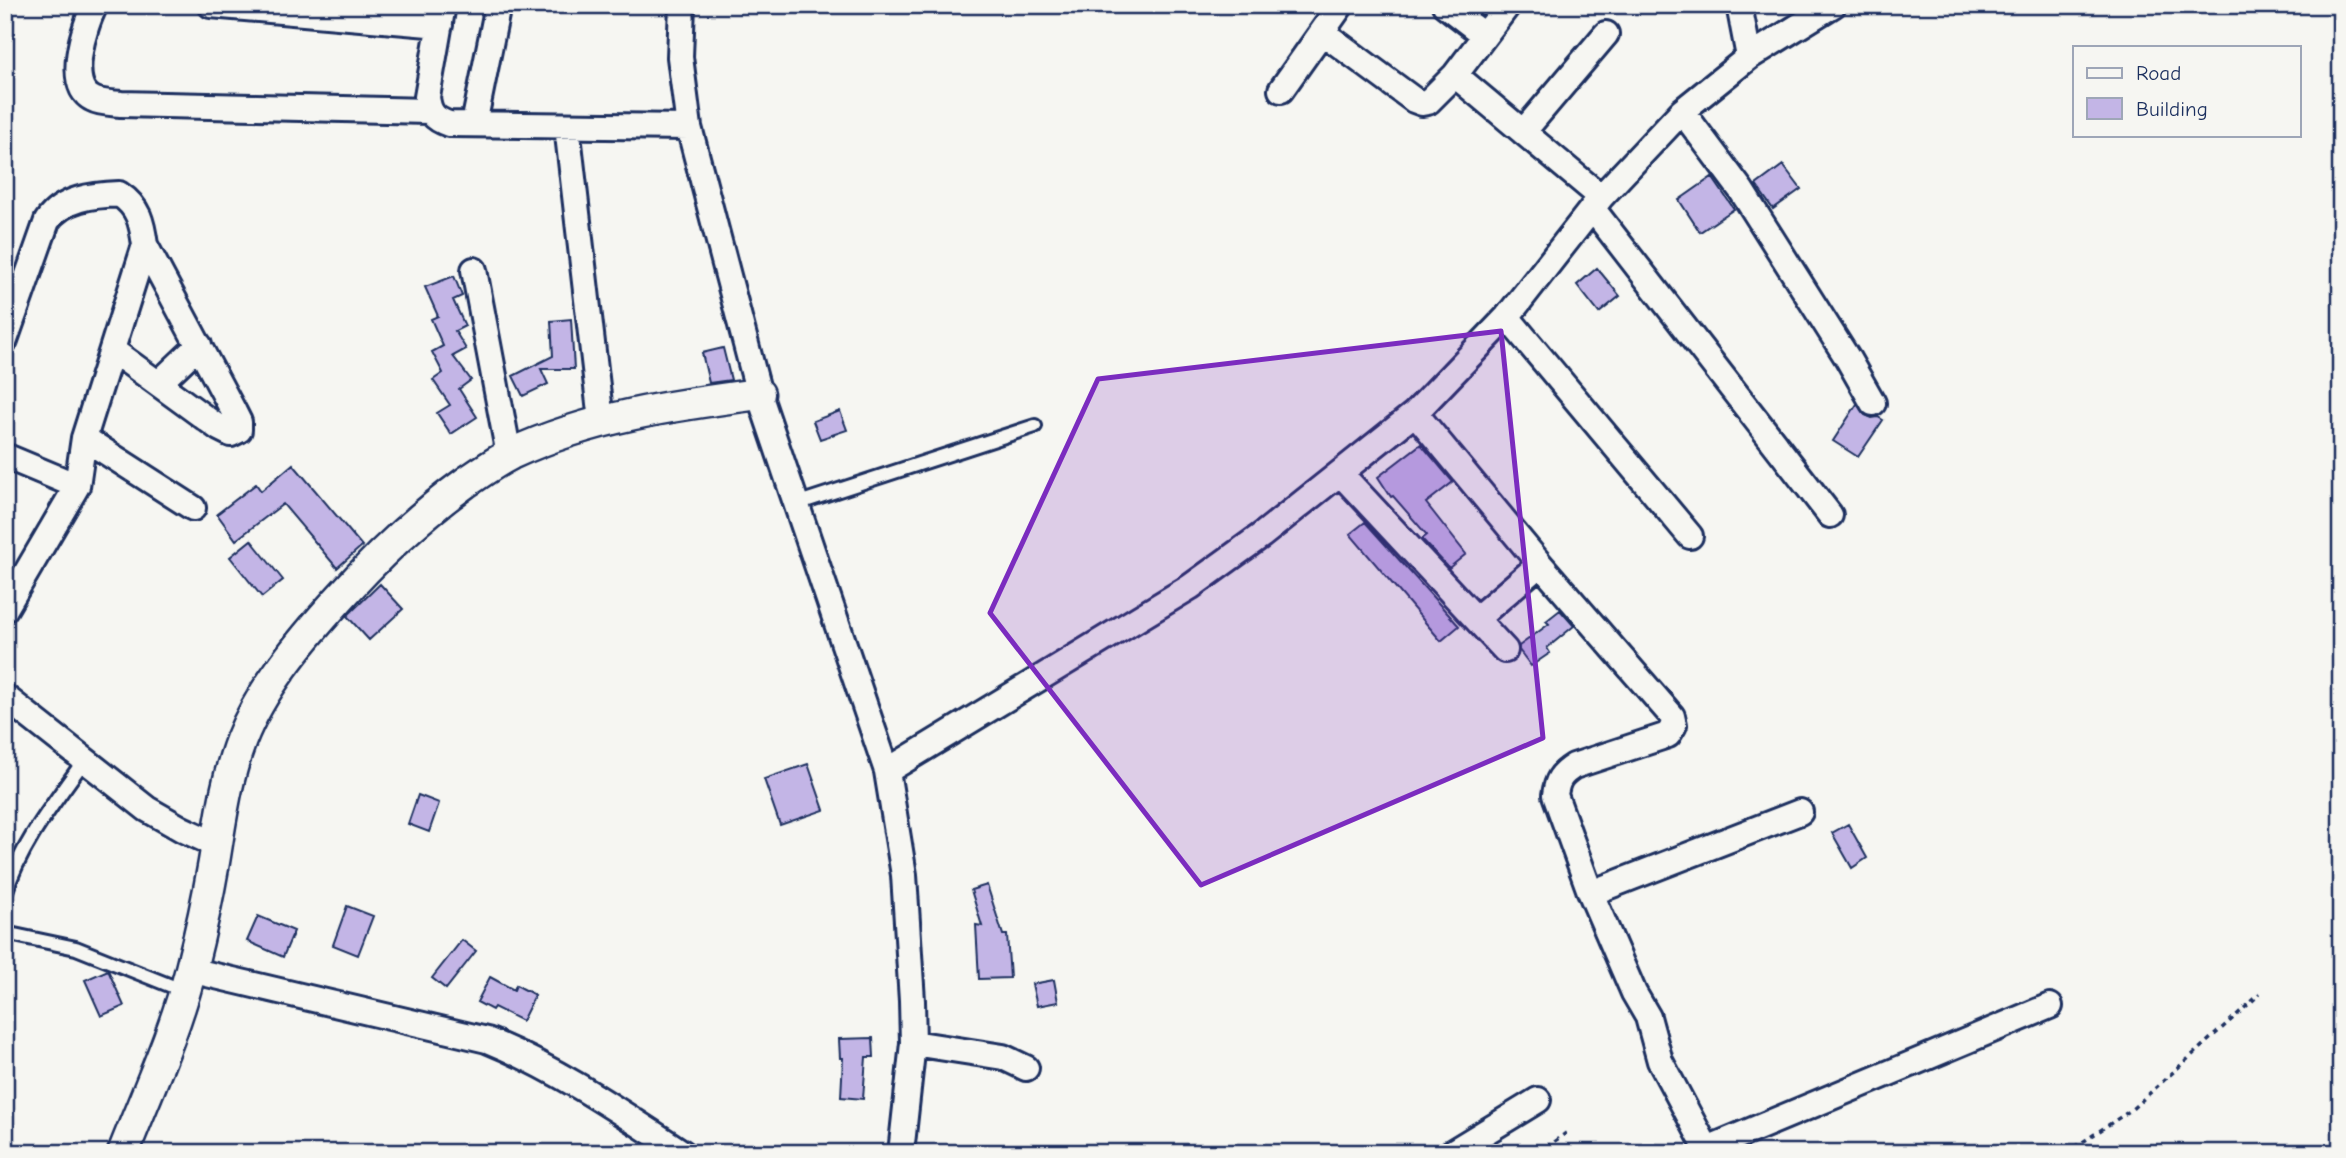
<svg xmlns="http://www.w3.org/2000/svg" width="2346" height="1158" viewBox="0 0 2346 1158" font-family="'Comic Neue',sans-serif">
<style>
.building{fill:#c3b5e6;stroke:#1b2f5e;stroke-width:2}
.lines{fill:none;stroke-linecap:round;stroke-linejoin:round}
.service-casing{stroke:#1b2f5e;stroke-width:18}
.minor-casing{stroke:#1b2f5e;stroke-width:30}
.tertiary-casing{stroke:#1b2f5e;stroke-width:35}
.path{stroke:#1b2f5e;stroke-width:3.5;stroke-dasharray:5 5;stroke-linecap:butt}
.service{stroke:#f6f6f2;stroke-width:12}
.minor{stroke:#f6f6f2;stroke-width:24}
.tertiary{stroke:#f6f6f2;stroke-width:30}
.marked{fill:#7b2cbf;fill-opacity:0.2;stroke:#7b2cbf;stroke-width:5;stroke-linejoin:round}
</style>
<rect width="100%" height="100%" fill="#f6f6f2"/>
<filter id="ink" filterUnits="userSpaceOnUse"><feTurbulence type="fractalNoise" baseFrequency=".0143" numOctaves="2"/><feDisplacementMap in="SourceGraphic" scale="14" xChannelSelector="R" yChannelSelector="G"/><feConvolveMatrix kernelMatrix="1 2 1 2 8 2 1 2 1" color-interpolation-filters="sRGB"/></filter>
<g filter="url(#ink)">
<path class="building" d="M1783,165l18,24 -28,20 -17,-24z
M1712,177l22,32 -34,23 -21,-32z
M1597,268l23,28 -21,17 -22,-28z
M454,276l8,20 -9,4 12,26 -10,5 11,18 -13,7 18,24 -12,9 18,28 -26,17 -14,-21 13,-8 -17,-25 10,-7 -11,-21 11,-6 -12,-27 7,-3 -13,-29z
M571,319l3,50h-33l7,15 -25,12 -10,-20 40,-20 -2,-35z
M723,348l8,32 -22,3 -7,-30z
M1857,404l8,11 7,3 6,-1 5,3 -25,37 -25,-16z
M840,411l7,19 -27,9 -7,-18z
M1421,444l32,38 -27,21 40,51 -17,14 -27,-29 5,-4 -34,-39 -2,1 -13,-20z
M293,464l69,82 -25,22 -54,-64 -47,36 -19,-26 39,-30 5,7z
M1365,522l94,104 -18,15 -91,-107z
M251,540l32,40 -21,17 -32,-40z
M380,584l23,25 -34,31 -22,-24z
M1560,610l14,16 -27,22 3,5 -19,13 -12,-16v-4l30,-22 -3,-3z
M808,764l16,46 -44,15 -16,-46z
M418,795l21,8 -10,29 -21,-8z
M1848,824l19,34 -15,10 -20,-35z
M987,885l16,50h4l3,43 -31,1 -3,-54 6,1 -11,-36z
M347,906l26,10 -15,39 -25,-10z
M258,916l36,15 -11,26 -36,-16z
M462,940l14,11 -30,38 -14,-11z
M108,970l16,36 -23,10 -16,-36z
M490,977l24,13 2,-5 19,10 -13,26 -28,-14 -2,3 -15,-8z
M1054,980l4,22 -21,4 -5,-22z
M873,1038l1,19h-8l-3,42 -22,-2 2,-39h-3l-1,-19z"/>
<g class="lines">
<g class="service-casing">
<path id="service" d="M796,504l239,-78
M5,894c16,-50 50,-92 80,-135
M5,933l71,15 108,43"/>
</g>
<g class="minor-casing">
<path id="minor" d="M95,5c-11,21 -30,81 -2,94 7,4 19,4 28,5l308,7
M211,5l229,20
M443,5l-16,92c2,16 7,22 22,27l240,3
M682,5l-2,52 9,70 70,267 128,377 17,104 8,126 1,42 -12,110
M1341,5l-19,27 92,68 8,3 6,-1 27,-27
M1445,5l39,30
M1508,5l-53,70 146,122
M1739,5l10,52
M1281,90l41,-58
M1682,111l59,79 107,169 25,44
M474,124l24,-119
M567,126l34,295
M1523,132l83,-98
M1592,208l238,307
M474,270l35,185
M1507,317l183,219
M5,340l42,-119c16,-23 46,-26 72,-27 20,13 23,29 26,51l89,167 5,10v8l-8,4 -12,-6 -107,-78
M159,383l40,-38
M1415,413l125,151 132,152 2,9 -6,10 -94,31c-13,8 -17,14 -19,29l34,94 45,104 14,24 12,44 49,92
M84,438l109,70
M5,456l72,30
M1340,473l165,177
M5,609l72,-123 7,-48 61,-193
M1476,619l64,-55
M5,697l142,112 35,20 35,16
M887,771l303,-184 72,-52 78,-62 75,-60 92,-96 94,-120 81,-86 67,-54 84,-52
M1589,889l10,1 201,-78
M190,970l297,70c71,29 132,71 196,113
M913,1043l90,14 23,11
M1707,1149l343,-143
M1451,1153l87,-53"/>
</g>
<g class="tertiary-casing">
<path id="tertiary" d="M123,1153c24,-61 52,-121 68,-184 9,-35 17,-72 23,-107 7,-42 12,-83 27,-122 20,-51 59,-98 96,-139 39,-44 80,-83 128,-118 15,-10 30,-21 46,-29 79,-37 163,-49 248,-60"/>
</g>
<path class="path" d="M1538,1153l28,-20
M2066,1153l65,-43 129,-116"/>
<use href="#service" class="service"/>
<use href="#minor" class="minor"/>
<use href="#tertiary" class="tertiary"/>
</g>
</g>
<path class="marked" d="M1501,331l42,407 -342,147 -211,-272 108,-234z"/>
<rect width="2346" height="1158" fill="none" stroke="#f6f6f2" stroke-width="28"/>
<rect x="14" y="14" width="2318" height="1130" fill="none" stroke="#1b2f5e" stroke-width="2.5" filter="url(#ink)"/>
<rect x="2073" y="46" width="228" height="91" fill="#f6f6f2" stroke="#9ea6b7" stroke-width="2"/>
<rect x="2087" y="68" width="35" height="10" fill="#f6f6f2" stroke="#9ea6b7" stroke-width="2"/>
<text x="2136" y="80" font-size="21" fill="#1b2f5e">Road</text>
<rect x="2087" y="98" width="35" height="21" fill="#c3b5e6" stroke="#9ea6b7" stroke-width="2"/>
<text x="2136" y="116" font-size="21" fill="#1b2f5e">Building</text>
</svg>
